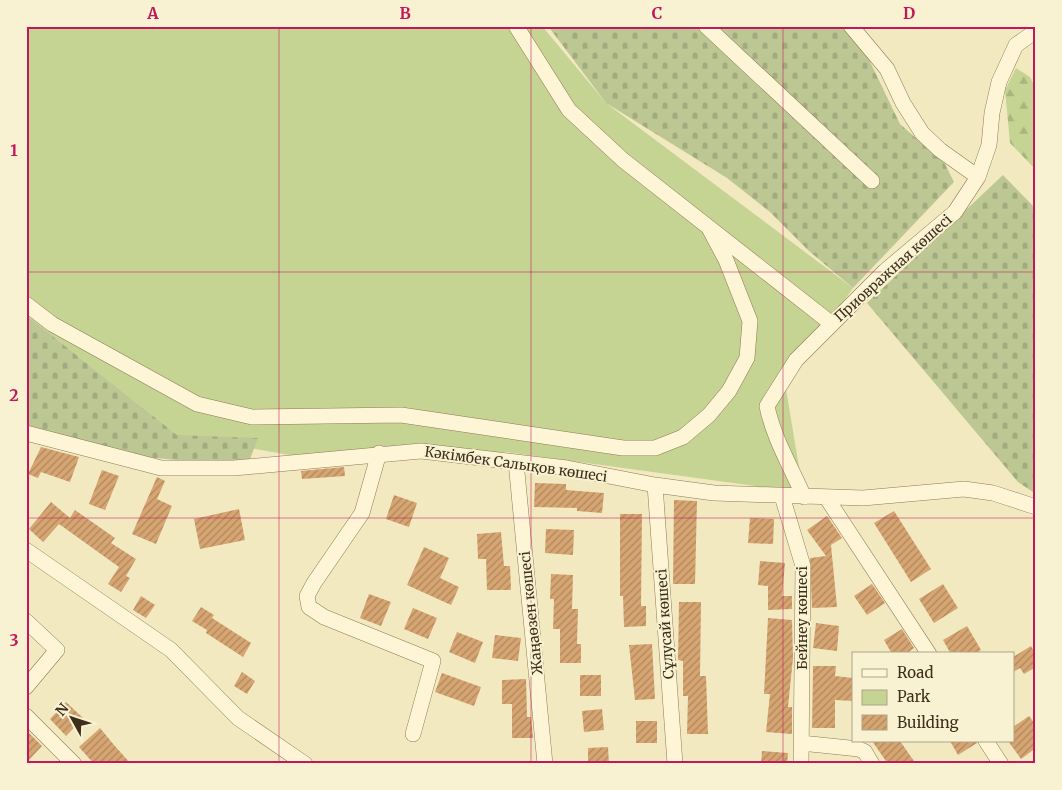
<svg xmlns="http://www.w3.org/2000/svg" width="1062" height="790" viewBox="0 0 1062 790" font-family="Merriweather,serif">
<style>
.green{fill:#c5d393}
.forest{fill:url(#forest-firs)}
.cemetery{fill:url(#cemetery-stones)}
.building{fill:url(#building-hatch)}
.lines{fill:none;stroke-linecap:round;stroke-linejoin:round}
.minor-casing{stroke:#8f7a56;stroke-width:16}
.minor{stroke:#fdf5d6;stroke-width:15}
.grid{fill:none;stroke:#c2185b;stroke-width:1;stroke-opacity:0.55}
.labels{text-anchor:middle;stroke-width:4;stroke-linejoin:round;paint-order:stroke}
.street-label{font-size:14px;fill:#3d2f1c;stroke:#f9f2d2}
.neatline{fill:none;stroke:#c2185b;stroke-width:2}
.grid-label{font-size:16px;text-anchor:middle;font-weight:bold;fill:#c2185b}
</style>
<defs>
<pattern id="forest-firs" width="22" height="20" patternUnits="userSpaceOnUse" patternTransform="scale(1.25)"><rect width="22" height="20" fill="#c5d393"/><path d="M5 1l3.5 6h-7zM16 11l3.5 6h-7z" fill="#aab57e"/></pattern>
<pattern id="cemetery-stones" width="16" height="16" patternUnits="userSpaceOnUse" patternTransform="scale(1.25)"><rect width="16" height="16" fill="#bcc794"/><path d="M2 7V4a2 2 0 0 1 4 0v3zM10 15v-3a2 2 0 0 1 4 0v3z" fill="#a2ab7f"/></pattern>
<pattern id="building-hatch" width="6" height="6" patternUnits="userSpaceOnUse" patternTransform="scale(1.25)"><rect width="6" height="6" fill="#d6a572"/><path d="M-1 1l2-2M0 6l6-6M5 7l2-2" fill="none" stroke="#af875d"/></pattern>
</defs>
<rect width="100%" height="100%" fill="#f3e9c1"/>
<path class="green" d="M26,26h516l64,77 247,185 -68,95 19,114 -22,-1 -27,-10 -248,-34 -189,8 -141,-25 -151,-120z"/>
<path class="forest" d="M1016,68l14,9 6,12v81l-26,-27 -5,-53z"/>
<path class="cemetery" d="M548,26h301l14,21 37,77 45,40 9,18 -101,106 -44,-37 -39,-39 -43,-34 -121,-75z
M1003,175l33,34v285l-18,-12 -151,-179z
M26,315l151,120 81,3 -11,29 -142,-14 -79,-26z"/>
<path class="building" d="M41,447l38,10 -9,25 -29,-10 -3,6 -10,-4z
M344,467l1,9 -43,3 -1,-8z
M102,470l17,6 -14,34 -16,-6z
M157,477l8,4 -8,18 15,7 -16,38 -24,-10z
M535,483l31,1v6l38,3 -2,20 -25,-2v-3l-43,-1z
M394,495l23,8 -8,24 -23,-8z
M674,500l23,1 -2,83h-22z
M51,502l19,16 5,-8 40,28 -4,5 25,16 -10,17 4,2 -9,14 -13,-8 11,-17 -60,-43 -16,18 -14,-13z
M239,509l6,31 -45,9 -6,-30z
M894,511l37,58 -20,13 -37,-59z
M620,514h22l-1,92h5v20l-22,1 -1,-31h-3z
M827,516l15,22 -11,7 6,62 -25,1 -2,-50 16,-2 -19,-26z
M750,518l24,1 -1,25 -25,-1z
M546,529l28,1 -1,25 -28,-2z
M501,532l3,34h6l1,24h-24l-1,-31h-8l-1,-25z
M424,547l25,11 -9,20 19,9 -8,18 -44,-20z
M760,561l25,2 -3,33h10v13l-24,1v-24l-10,-1z
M551,574l22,1 -1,34h6l-1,35h4v19h-21v-34h-7l1,-30h-4z
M872,584l13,19 -18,12 -13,-19z
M943,584l15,24 -24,15 -15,-24z
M369,594l22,8 -10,24 -21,-8z
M141,596l14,9 -9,13 -13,-8z
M679,602h22l-1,74h6l2,58h-21l1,-38h-5v-35l-5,-1z
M201,607l13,8 -2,3 39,25 -8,14 -37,-24 1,-3 -15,-9z
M413,608l24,10 -9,21 -24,-10z
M768,618l24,2 1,38 -5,49h4v27l-26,-2 4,-38h-6z
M816,623l23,3 -2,25 -24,-3z
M967,626l14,24 -7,4h-23l-8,-14z
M902,629l12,19 -8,6h-14l-8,-14z
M457,632l26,10 -8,21 -26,-11z
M495,635l26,3 -3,23 -26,-3z
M652,644l3,55 -20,1 -6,-55z
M1031,646l5,9v12l-12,7 -4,-6 -7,4v-15z
M813,666h23l-1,10 18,2v23l-18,-1v28h-23z
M242,672l13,9 -8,13 -13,-8z
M442,673l39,14 -7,19 -39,-14z
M580,675h21v21h-21z
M526,679l1,38h4l2,21h-21v-34h-10v-24z
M66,702l17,16 -17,18 -16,-17z
M602,709l2,21 -20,2 -2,-21z
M1029,716l7,9v23l-15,11 -13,-18h5v-14z
M636,721h21v22h-21z
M100,728l14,17 17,19h-37l-15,-17z
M26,730l16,16 -16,17z
M872,741h28l16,23h-28z
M950,741h27v2l-19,12z
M608,747l1,17h-21v-16z
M762,751l26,2 -1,11h-26z"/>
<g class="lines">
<g class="minor-casing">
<path id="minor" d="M516,26l53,84 54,50 209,164
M706,26l166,155
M851,26l36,43 16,34 19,30 18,17 38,27
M26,304l26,20 145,80 55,13 149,-2 222,33h32l28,-11 26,-22 20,-24 18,-33 3,-37 -24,-61 -16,-30
M26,433l135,35h73l187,-17 146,17 88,17 59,8 149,5 101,-9 29,4 43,14
M379,453l-17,60 -48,70 -7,13 2,11 15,10 109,44 -20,73
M516,462l29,302
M655,485l20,279
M782,496l21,70 -2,198
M804,497c-13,-30 -31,-60 -37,-91l29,-46 89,-89 70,-59 23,-35 11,-32 3,-32 7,-31 17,-37 20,-14
M826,497l103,157
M26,550l145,100 67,68 67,46
M26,621l31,29 -31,37
M26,716l48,48
M986,741l15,23
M801,743l58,6 6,3 7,12"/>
</g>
<use href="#minor" class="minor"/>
</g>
<path class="grid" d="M279,26v738M531,26v738M783,26v738M26,272h1010M26,518h1010"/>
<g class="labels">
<g class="street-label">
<text transform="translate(893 268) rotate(-42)" y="5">Приовражная көшесі</text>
<text transform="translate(516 464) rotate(8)" y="5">Кәкімбек Салықов көшесі</text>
<text transform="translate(531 613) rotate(-96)" y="5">Жаңаөзен көшесі</text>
<text transform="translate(802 618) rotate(-90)" y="5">Бейнеу көшесі</text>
<text transform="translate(665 624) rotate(-94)" y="5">Сұлусай көшесі</text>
</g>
</g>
<rect width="1062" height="790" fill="none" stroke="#f9f2d2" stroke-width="55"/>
<rect x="852" y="652" width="162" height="90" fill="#f9f2d2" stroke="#aea489"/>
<rect x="862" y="669" width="25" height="8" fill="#fdf5d6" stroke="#aea489"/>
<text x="897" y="678" font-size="15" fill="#3d2f1c">Road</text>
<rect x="862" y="690" width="25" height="15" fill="#c5d393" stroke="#aea489"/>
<text x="897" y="702" font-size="15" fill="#3d2f1c">Park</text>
<rect x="862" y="715" width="25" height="15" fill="url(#building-hatch)" stroke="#aea489"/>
<text x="897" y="728" font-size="15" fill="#3d2f1c">Building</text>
<g transform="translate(72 718) rotate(310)" stroke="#f9f2d2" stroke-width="4" paint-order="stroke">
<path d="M0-4L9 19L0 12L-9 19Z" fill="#3d2f1c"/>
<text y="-8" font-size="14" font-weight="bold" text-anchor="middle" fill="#3d2f1c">N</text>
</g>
<rect x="28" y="28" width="1006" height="734" class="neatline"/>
<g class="grid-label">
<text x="153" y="19">A</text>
<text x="405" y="19">B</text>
<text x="657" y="19">C</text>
<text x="909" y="19">D</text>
<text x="14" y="156">1</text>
<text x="14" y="401">2</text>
<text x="14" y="646">3</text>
</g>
</svg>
